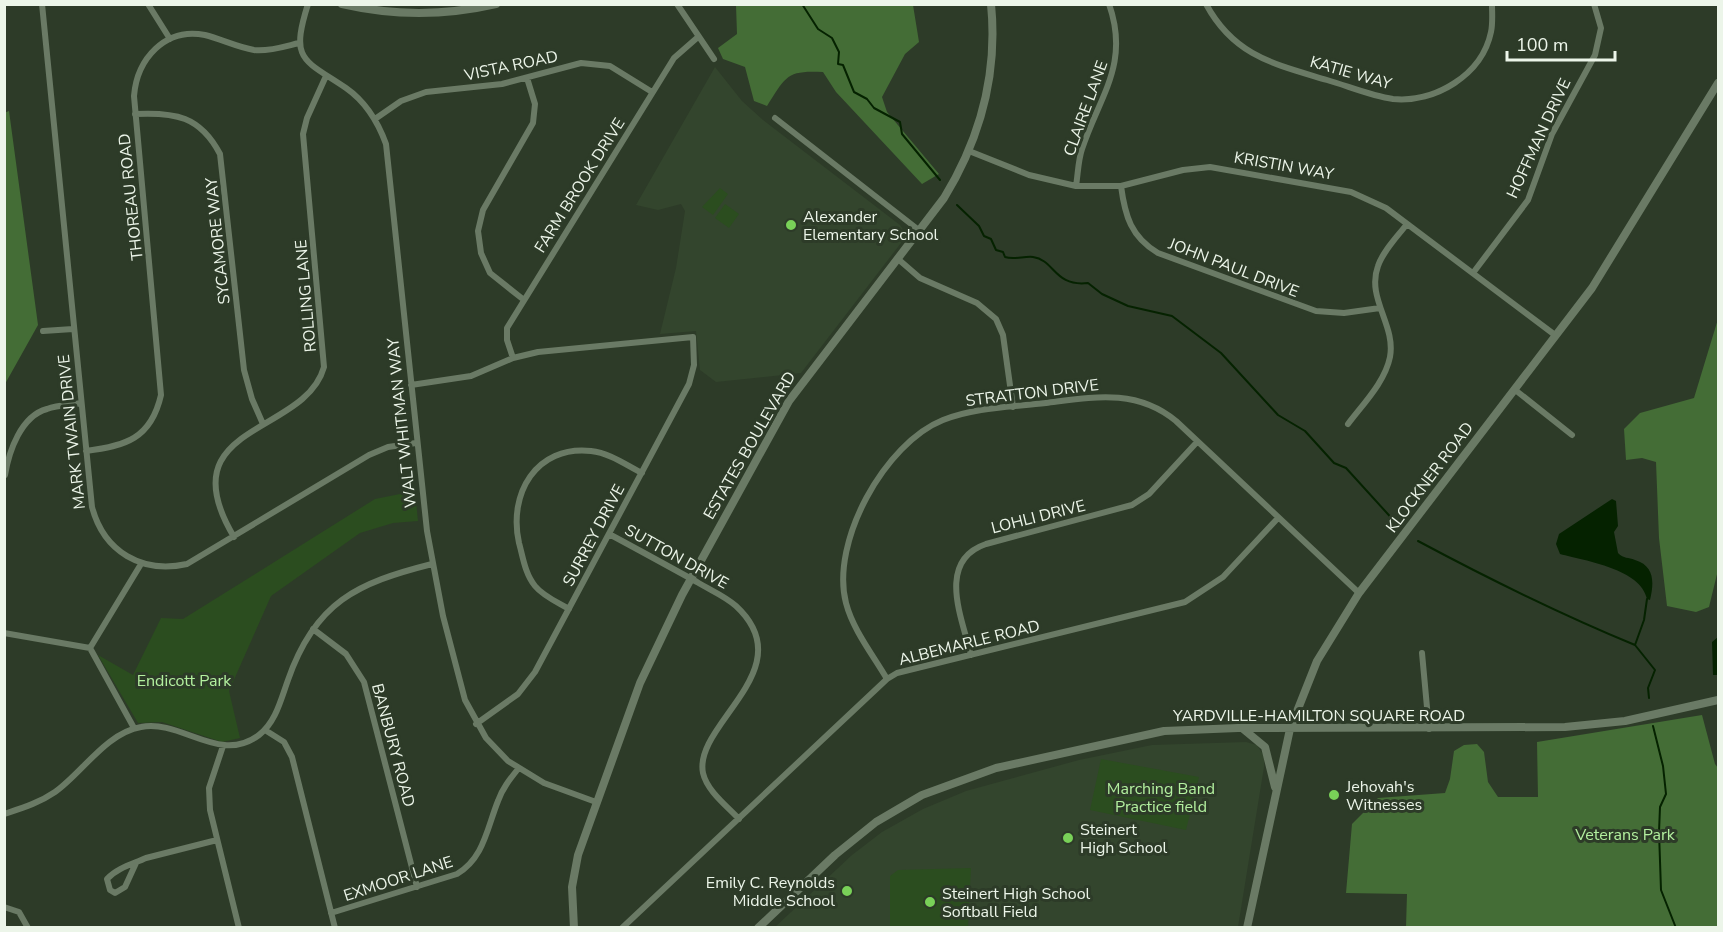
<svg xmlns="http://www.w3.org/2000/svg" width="1723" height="932" viewBox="0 0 1723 932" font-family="'Nunito Sans',sans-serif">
<rect width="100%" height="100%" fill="#2d3b28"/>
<path fill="#33452d" d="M715,67L742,101L763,120L900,225L904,231L901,243L801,373L716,382L700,370L696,331L660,334L676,268L685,211L681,204L658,210L636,205Z
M1246,742L1257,745L1264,756V767L1238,927L774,928L852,855L882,832L923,809L966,791L1079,760L1152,745Z"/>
<path fill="#2b4d1f" d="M720,188L728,194L713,215L702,207Z
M725,204L739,214L729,228L715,218Z
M415,491L418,521L393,523L360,533L271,596L229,691L240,738L222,742L162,722L138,723L98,655L133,675L161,618L183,619L375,499Z
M1101,759L1199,777L1186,830L1090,810Z
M971,868L968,927H890V876L898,870Z"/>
<path fill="#446d36" d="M736,5H913L919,42L905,54L882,97L887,112L939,174L922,184L836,92L823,72C787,70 786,76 767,106L754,101L745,67L723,59L718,48L737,34Z
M9,111L38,325L5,384L4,113Z
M1718,319V570L1709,607L1696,612L1667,606L1659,538L1656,462L1642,458L1626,460L1624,429L1640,413L1694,398Z
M1702,715L1715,764L1718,768V927H1406L1407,894L1346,893L1352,824L1378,798L1445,793L1450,779L1454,751L1464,745L1477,744L1484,752L1488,782L1498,797H1538L1537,742Z"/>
<path fill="#052200" d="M1612,499L1616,501L1618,526L1614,532L1618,553C1624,559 1628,557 1635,560C1655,566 1654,583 1650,600L1647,599C1641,569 1586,561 1560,554L1556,544L1559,534Z
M1718,637V675H1713L1712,642Z"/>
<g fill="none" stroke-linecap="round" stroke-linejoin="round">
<path stroke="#052200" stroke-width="2" d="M802,4L818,29L832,38L839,52L838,64L843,65L854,92L867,99L874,108L900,122L902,134L940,180
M957,205L979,226L984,236L991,239L996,250L1003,252L1005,257C1014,260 1024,256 1033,257C1055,260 1054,287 1088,283L1102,294L1128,306L1172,316L1221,353L1278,415L1305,431L1334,463L1346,468L1396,523
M1418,541C1489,579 1560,614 1635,645
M1647,599L1644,620L1635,645L1655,670L1648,688L1649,698
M1653,726L1663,766L1666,794L1660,807L1659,832L1661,890L1676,928"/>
<path stroke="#6a7a65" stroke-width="6" d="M42,4L92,507C104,552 142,574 187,564L369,455L388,447L416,443
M148,4L170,39
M308,4C290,61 303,59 346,88C366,102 378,122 386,144L427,531L443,616L465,700L486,738L508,761L544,783L596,802
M677,4L714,59
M1206,4C1234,56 1274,64 1327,80C1348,86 1371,96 1393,99C1435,103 1482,75 1491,32C1493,23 1492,13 1492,4
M135,114C175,112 200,116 220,154L244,370L252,399L263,424
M775,118L920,231
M375,119L401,101L426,92L502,84L581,63L610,66L652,92
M969,151L1029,175L1076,186H1121L1183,170L1210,167L1351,192L1386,208L1555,335
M1076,186C1078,174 1078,161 1082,149C1100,95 1130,64 1109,4
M1121,186C1125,216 1131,237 1158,253L1316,311L1344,313L1380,308
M898,259L920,278L977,303L996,319L1003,335L1013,407
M1473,273L1528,200L1552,134L1595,55L1601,28L1594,4
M524,300L490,273L481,253L478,231L483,210L533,123L535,104L527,78
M43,331L73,329
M513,358L507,340V328L674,58L698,37
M411,385L471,376L513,358L538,352L693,337L694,365L689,384L535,672L518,694L476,724
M1514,389L1572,435
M1348,424C1363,404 1385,382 1390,357C1396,325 1366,298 1378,266C1383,251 1397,237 1407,224
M86,451C125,446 151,439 161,395L134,96C137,59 165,27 205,35C221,39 237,47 254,50C268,52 286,46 299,43
M5,475C9,451 21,416 47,409C58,405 70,405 81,403
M609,534C639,550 668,566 697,582C710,590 725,596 736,606C804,669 693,724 703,773C707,791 727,806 739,819
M234,537C166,423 305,436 324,367L303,134L307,118L326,76
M569,609C557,602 543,596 535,586C525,574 523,557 519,543C508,494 536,445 591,451C610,453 626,465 642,473
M313,629L346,654L364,682L417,887
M4,633L90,648
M1422,653L1429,729
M971,655C962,618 936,561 986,544L1132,505L1149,494L1197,442
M887,679C873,655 853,630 846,603C830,542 885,443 943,420C975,407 1013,407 1046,403C1093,397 1136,388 1176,421L1359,593
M134,728L90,648L141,564
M265,730L284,742L292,757L335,928
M223,746L209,788L210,810L239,928
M4,814C22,808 39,803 55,792C82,773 106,733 141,727C182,719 219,765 259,735C276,722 281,699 288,680C315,602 357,583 432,564
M136,863L125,887L115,893L110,890L107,879C117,868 133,864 146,858L217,840
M4,907L19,912L28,928
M331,913L457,874C484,858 487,828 498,801C502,789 510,779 518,769
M622,928L887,679L897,673L1185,602L1223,577L1278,518"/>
<path stroke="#6a7a65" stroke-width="8" d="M342,4C394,16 444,16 496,4
M1242,728L1265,747L1275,787
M574,928L572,887L578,855L640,683L682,595L789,401L944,198C980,139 998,74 991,4
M758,928L835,855L876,822L922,795L996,768L1164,731L1238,728L1565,727L1625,721L1718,700
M1247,928L1290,729L1317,661L1359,593L1592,288L1718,83"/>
</g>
<g fill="#79d158" stroke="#2d3b28" stroke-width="2">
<circle cx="791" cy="225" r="6"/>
<circle cx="1334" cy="795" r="6"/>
<circle cx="1068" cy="838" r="6"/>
<circle cx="847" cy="891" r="6"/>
<circle cx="930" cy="902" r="6"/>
</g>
<g text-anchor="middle" stroke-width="6" stroke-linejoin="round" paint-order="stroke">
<g font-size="16" fill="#ecf5e9" stroke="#2d3b28">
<text transform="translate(511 65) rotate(-12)" y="6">VISTA ROAD</text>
<text transform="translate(1351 72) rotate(16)" y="6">KATIE WAY</text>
<text transform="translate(1085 108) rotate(-70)" y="6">CLAIRE LANE</text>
<text transform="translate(1538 138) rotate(-65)" y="6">HOFFMAN DRIVE</text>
<text transform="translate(1284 165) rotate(10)" y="6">KRISTIN WAY</text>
<text transform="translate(579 185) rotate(-58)" y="6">FARM BROOK DRIVE</text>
<text transform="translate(130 197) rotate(-96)" y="6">THOREAU ROAD</text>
<text transform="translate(217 241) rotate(-96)" y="6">SYCAMORE WAY</text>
<text transform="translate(1234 267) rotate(21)" y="6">JOHN PAUL DRIVE</text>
<text transform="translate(305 296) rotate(-95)" y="6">ROLLING LANE</text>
<text transform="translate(1032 392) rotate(-7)" y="6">STRATTON DRIVE</text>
<text transform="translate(401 423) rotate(-96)" y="6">WALT WHITMAN WAY</text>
<text transform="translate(71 432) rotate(-96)" y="6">MARK TWAIN DRIVE</text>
<text transform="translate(749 445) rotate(-60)" y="6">ESTATES BOULEVARD</text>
<text transform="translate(1429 477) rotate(-53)" y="6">KLOCKNER ROAD</text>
<text transform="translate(1038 516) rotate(-14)" y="6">LOHLI DRIVE</text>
<text transform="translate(593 535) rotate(-62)" y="6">SURREY DRIVE</text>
<text transform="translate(677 556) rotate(29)" y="6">SUTTON DRIVE</text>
<text transform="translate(969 642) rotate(-14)" y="6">ALBEMARLE ROAD</text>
<text x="1319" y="721">YARDVILLE-HAMILTON SQUARE ROAD</text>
<text transform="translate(394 745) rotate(75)" y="6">BANBURY ROAD</text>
<text transform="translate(398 878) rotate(-18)" y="6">EXMOOR LANE</text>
</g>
<g font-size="16" fill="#ecf5e9" stroke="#2d3b28" text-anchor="start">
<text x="803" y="222">Alexander<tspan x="803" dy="18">Elementary School</tspan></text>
<text x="1346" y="792">Jehovah's<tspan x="1346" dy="18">Witnesses</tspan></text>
<text x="1080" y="835">Steinert<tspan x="1080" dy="18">High School</tspan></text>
<text x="835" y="888" text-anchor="end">Emily C. Reynolds<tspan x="835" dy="18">Middle School</tspan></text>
<text x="942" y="899">Steinert High School<tspan x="942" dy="18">Softball Field</tspan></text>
</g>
<g font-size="16" fill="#b3f09f" stroke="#2d3b28">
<text x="184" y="686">Endicott Park</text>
<text x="1161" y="794">Marching Band<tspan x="1161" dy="18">Practice field</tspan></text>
<text x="1625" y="840">Veterans Park</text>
</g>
</g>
<rect width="1723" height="932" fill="none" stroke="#ecf5e9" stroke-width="12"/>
<path d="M1507 51v9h108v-9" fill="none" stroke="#ecf5e9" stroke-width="3"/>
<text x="1516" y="51" font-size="18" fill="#ecf5e9" stroke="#2d3b28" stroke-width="4.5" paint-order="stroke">100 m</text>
</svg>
